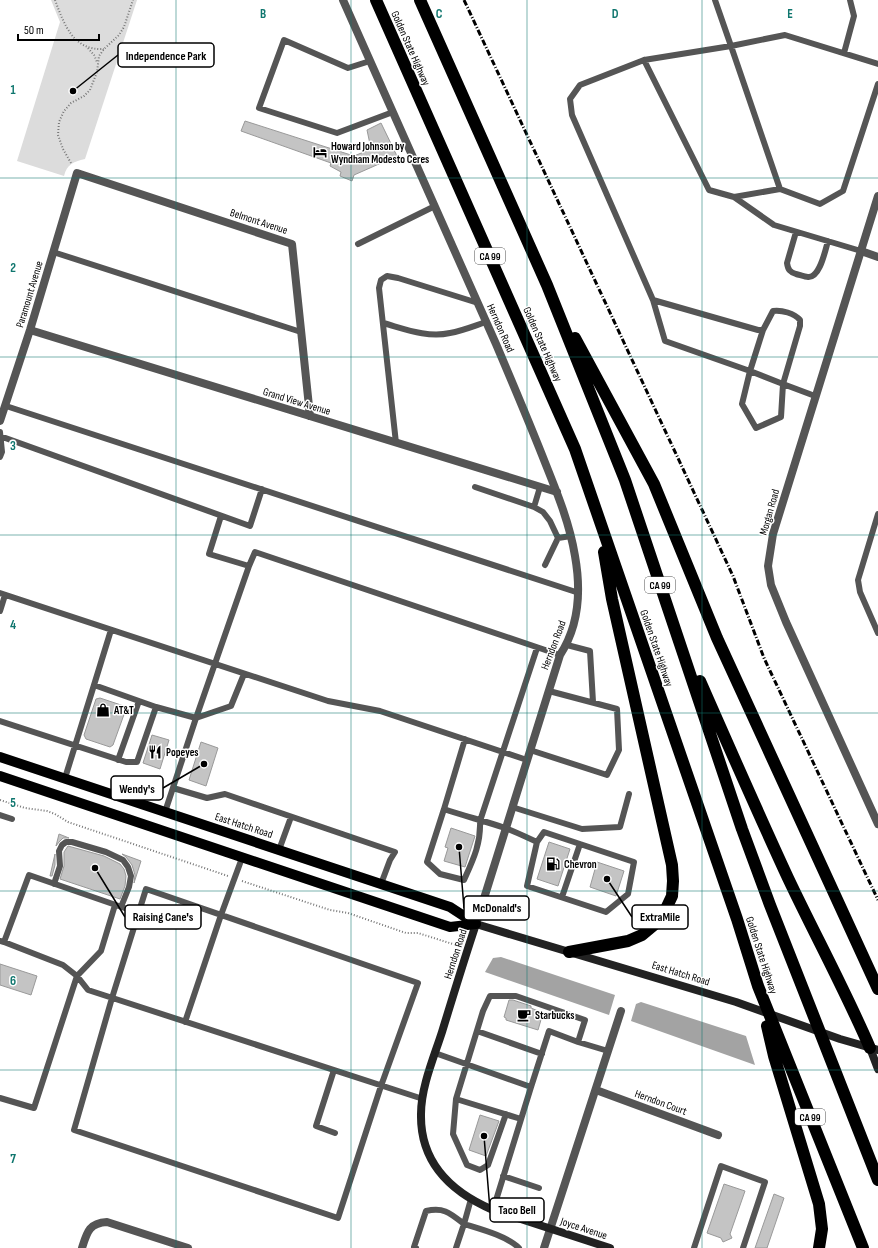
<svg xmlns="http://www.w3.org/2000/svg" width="878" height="1248" viewBox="0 0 878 1248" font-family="'Sofia Sans Condensed',sans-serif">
<rect width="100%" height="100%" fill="#fff"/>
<path fill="#dcdcdc" d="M51,0H137L85,159C73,162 67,164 64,176L17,161L60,22Z"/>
<path fill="#a3a3a3" d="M501,957L615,995L609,1015L485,972L493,958Z
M641,1002L746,1036L755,1065L631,1021L636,1004Z"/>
<path fill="#c4c4c4" stroke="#999" d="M245,121L354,156L371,149L367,130L381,123L397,156L354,175L352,181L340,176L341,172L330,166L331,163L241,131Z
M100,698L124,706L126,709L113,745L110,747L86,739L84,735L96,699Z
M152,735L169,740L160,769L143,763Z
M201,742L218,748L206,786L189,780Z
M451,828L475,836L465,867L444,861L448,848L445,847Z
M59,834L69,838H63L59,842L56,846Z
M549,842L570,849L558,886L537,879Z
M68,846L104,856L120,864L124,869L126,876L125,886L120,899L60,879L64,866V852Z
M55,854V865L52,876H50Z
M122,854L141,861L134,883L135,875L132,865L126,857Z
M597,862L624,871L616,896L590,887Z
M0,964L37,976L31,995L0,985Z
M509,1000H513L531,1006V1008L543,1013L538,1030L506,1020V1018L504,1017Z
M480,1115L499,1121L486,1156L469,1150Z
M724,1184L745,1191L730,1234L732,1238L723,1242L721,1238L707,1233Z
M774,1194L784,1198L767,1248H755Z"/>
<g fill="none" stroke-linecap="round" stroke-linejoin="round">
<path stroke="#777" stroke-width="2" stroke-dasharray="1 2" stroke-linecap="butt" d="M55,0C64,24 73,51 104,49
M88,48L94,55L97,62
M71,163L63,149L58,135L59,122L64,111L71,103L84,96L90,90L97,72L99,56L104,49L119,35L124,27L133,0
M0,800L25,808L47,811L55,814L68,822L228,876
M242,881L330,910L348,913L406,933H418L459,946"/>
<path stroke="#555" stroke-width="6" d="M715,0L731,46L644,60L580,85L570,99L572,115L653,300L758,330H763L773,311C782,310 794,313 800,320V326L783,384L815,396
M844,53L854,16L850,0
M644,60L709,190L734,197L780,189L731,46L785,35L878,64
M370,61L348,68L284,40L259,108L337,133L393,112
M780,189L820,204L843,191L878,84
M734,197L774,225L861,251
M796,232L787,263C788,270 790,272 796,274C800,275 805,277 808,277C820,278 825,251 828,241
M358,244L435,206
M53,252L301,332
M653,300L665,341L750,371L742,404L756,428L781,417L783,384L750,371L763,330
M383,323C405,329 427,338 450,333C462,331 474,326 486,322
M6,406L579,593
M0,432L2,452L0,457
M0,436L250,526L262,489
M396,443L379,288L381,280L387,276L398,278L478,303
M475,487L534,507L543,512L550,521L558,538
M534,507L540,487
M878,514L858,580L860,592L878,633
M221,516L209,554L249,566L196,718L231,706L244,674
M545,565L558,538L571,536
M249,566L255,552L560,655
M0,593L328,701L380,711L527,760
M0,611L5,595
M567,645L590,651L593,702
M94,685L111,630
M156,707L196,718L165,812
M0,721L126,762H137L156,707L139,701
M530,750L607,775L619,750L617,709L549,691
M65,778L94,685L139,701L118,760
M173,788L207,798L225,794L395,852L390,860L381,884
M512,807L582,829L620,827L629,794
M444,809L465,739
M0,815L12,819
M537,842L544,832L634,862L628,894L606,912L527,886L537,842C526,837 516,832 505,828C485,821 464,816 444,809L427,862L440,874L464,880C473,860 481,844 480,821L537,648
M279,850L291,817
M54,884L60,866L59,851L62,845L66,842H72L106,852L123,860L128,867L131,876L129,887L121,907
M146,889L418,983L381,1086L338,1218L74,1130L112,998Z
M562,897L580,844
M0,941L4,942L29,875L139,913
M4,942L63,965L77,976L88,990L423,1099
M185,1022L221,915L242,858
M477,1031L542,1054
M578,1042L608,1051
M435,1053L531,1087L493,1210
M334,1070L316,1126L335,1133
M0,1098L34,1108L77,976L101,951L115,905
M456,1099L521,1119
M506,1114L488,1165L480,1170L467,1165L453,1134L456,1099L483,1011L490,996H516L585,1020L578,1042L549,1031L531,1087
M503,1176L539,1188
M471,1199L464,1224C480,1229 507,1236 519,1248
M416,1248L414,1247L426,1211C444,1207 450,1213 464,1224L456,1248
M694,1248L721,1166L765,1182L743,1248"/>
<path stroke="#555" stroke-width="8" d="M861,251L878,257
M30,330L557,492
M0,421L30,330L77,173L292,244L310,416
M596,1090L718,1135
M82,1248C87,1232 89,1223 107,1222L188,1248
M544,1248L621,1011"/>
<path stroke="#555" stroke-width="8" d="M343,0C394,114 445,229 496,344C513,384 530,424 546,465C558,495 570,525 575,556C581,590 579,626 560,655L476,924
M878,196L773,534L768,566L771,585L786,622L878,824"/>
<path stroke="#222" stroke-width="8" d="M870,1048L878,1069
M610,1248L493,1210C451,1192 420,1163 421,1114C421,1087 434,1057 442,1032C453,996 464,960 476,924L736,1002L840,1039L878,1050"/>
<path stroke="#000" stroke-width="10" d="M0,757L450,907L476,924
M0,776L450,927L476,924"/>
<path stroke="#000" stroke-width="12" d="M376,0L575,449L737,919L758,986L863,1248
M420,0L547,285L625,480L742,829L770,905L878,1180
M575,338L654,484L717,638L878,989
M700,681C729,747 758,813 788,878C815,935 845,990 870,1048
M569,952L628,941L642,935L654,925L664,913L672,896L673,881L672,865L612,599L604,552
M767,1026L774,1056L819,1204L822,1229L819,1248"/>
<path stroke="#000" stroke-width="3" stroke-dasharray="6 2 1 2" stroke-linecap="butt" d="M464,0L733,576L764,658L878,900"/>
</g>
<path fill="none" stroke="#0f766e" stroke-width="1" stroke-opacity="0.55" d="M176,0V1248M351,0V1248M527,0V1248M702,0V1248M0,178H878M0,357H878M0,535H878M0,713H878M0,891H878M0,1070H878"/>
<defs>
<g id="hotel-bare" transform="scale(1.08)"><path d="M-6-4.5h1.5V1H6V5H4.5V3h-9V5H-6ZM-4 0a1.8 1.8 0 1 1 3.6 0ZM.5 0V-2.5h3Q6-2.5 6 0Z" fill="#000" stroke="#fff" stroke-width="2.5" paint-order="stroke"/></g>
<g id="shop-bare" transform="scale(1.08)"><path d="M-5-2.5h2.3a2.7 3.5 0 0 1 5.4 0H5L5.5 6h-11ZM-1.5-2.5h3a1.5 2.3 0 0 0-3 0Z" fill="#000" stroke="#fff" stroke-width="2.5" paint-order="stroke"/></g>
<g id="restaurant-bare" transform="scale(1.08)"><path d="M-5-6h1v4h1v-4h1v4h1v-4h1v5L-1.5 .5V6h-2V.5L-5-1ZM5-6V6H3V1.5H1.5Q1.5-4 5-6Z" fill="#000" stroke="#fff" stroke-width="2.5" paint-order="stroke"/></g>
<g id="fuel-bare" transform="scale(1.08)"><path d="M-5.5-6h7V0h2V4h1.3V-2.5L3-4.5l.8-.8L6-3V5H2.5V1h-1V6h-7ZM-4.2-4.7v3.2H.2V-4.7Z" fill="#000" stroke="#fff" stroke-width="2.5" paint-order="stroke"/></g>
<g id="cafe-bare" transform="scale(1.08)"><path d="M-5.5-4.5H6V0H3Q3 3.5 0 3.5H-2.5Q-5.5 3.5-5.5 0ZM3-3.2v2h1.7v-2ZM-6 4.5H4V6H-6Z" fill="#000" stroke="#fff" stroke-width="2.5" paint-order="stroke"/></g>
</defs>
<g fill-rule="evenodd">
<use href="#hotel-bare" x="320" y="152"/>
<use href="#shop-bare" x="103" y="710"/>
<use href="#restaurant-bare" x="155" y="752"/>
<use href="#fuel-bare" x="553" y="864"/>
<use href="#cafe-bare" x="524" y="1015"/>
</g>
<g text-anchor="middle" stroke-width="3" stroke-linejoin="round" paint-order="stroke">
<g fill="#fff" stroke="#4c4c4c" stroke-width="1">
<rect x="475" y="248" width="30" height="16" rx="3"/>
<rect x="645" y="577" width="30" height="16" rx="3"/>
<rect x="795" y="1109" width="30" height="16" rx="3"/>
</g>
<g font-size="10" font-weight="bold" fill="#000">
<text x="490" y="260">CA 99</text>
<text x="660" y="589">CA 99</text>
<text x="810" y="1121">CA 99</text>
</g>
<g font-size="11" fill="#000" stroke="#fff">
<text transform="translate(411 48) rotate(66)" y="4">Golden State Highway</text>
<text transform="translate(259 221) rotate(18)" y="4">Belmont Avenue</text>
<text transform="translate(29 294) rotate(-73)" y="4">Paramount Avenue</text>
<text transform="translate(501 328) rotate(66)" y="4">Herndon Road</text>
<text transform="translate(543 344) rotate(66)" y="4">Golden State Highway</text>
<text transform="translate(297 401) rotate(17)" y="4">Grand View Avenue</text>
<text transform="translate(769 512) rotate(-74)" y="4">Morgan Road</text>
<text transform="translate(553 645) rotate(-69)" y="4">Herndon Road</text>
<text transform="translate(657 648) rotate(71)" y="4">Golden State Highway</text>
<text transform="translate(244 825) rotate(18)" y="4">East Hatch Road</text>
<text transform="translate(455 954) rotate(-72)" y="4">Herndon Road</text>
<text transform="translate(762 955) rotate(72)" y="4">Golden State Highway</text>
<text transform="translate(681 973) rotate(17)" y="4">East Hatch Road</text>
<text transform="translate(661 1102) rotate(20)" y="4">Herndon Court</text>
<text transform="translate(584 1228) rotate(18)" y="4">Joyce Avenue</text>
</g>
<g font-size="11" font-weight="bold" fill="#000" stroke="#fff" text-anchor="start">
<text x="331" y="150">Howard Johnson by<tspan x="331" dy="13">Wyndham Modesto Ceres</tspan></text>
<text x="114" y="714">AT&amp;T</text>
<text x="166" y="756">Popeyes</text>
<text x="564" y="868">Chevron</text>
<text x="535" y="1019">Starbucks</text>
</g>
</g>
<g font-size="13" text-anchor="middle" font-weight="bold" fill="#0f766e" stroke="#fff" stroke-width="3" stroke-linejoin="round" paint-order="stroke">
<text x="263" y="18">B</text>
<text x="439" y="18">C</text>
<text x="615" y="18">D</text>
<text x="790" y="18">E</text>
<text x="13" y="94">1</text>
<text x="13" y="272">2</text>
<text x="13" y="450">3</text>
<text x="13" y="629">4</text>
<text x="13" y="807">5</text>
<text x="13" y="985">6</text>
<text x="13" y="1163">7</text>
</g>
<path fill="none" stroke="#000" stroke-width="1.5" d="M73 91L118 55M204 764L163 788M459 847L464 908M95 868L125 917M607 879L632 917M484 1136L490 1210"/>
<g fill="#000" stroke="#fff" stroke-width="1.5">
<circle cx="73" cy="91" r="4"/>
<circle cx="204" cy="764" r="4"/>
<circle cx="459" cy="847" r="4"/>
<circle cx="95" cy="868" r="4"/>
<circle cx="607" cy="879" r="4"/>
<circle cx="484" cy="1136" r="4"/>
</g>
<g fill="#fff" stroke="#000" stroke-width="1.5">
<rect x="118" y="43" width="96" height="24" rx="4"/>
<rect x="111" y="776" width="52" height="24" rx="4"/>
<rect x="464" y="896" width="65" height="24" rx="4"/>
<rect x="125" y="905" width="76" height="24" rx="4"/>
<rect x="632" y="905" width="56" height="24" rx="4"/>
<rect x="490" y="1198" width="54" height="24" rx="4"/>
</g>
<g font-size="12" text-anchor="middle" font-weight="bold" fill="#000">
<text x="166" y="60">Independence Park</text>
<text x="137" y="793">Wendy's</text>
<text x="497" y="912">McDonald's</text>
<text x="163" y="921">Raising Cane's</text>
<text x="660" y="921">ExtraMile</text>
<text x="517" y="1214">Taco Bell</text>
</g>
<path d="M18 34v6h81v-6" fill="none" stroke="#000000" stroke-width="2"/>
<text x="24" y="34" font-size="12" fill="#000000" stroke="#ffffff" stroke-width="3" paint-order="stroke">50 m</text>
</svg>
